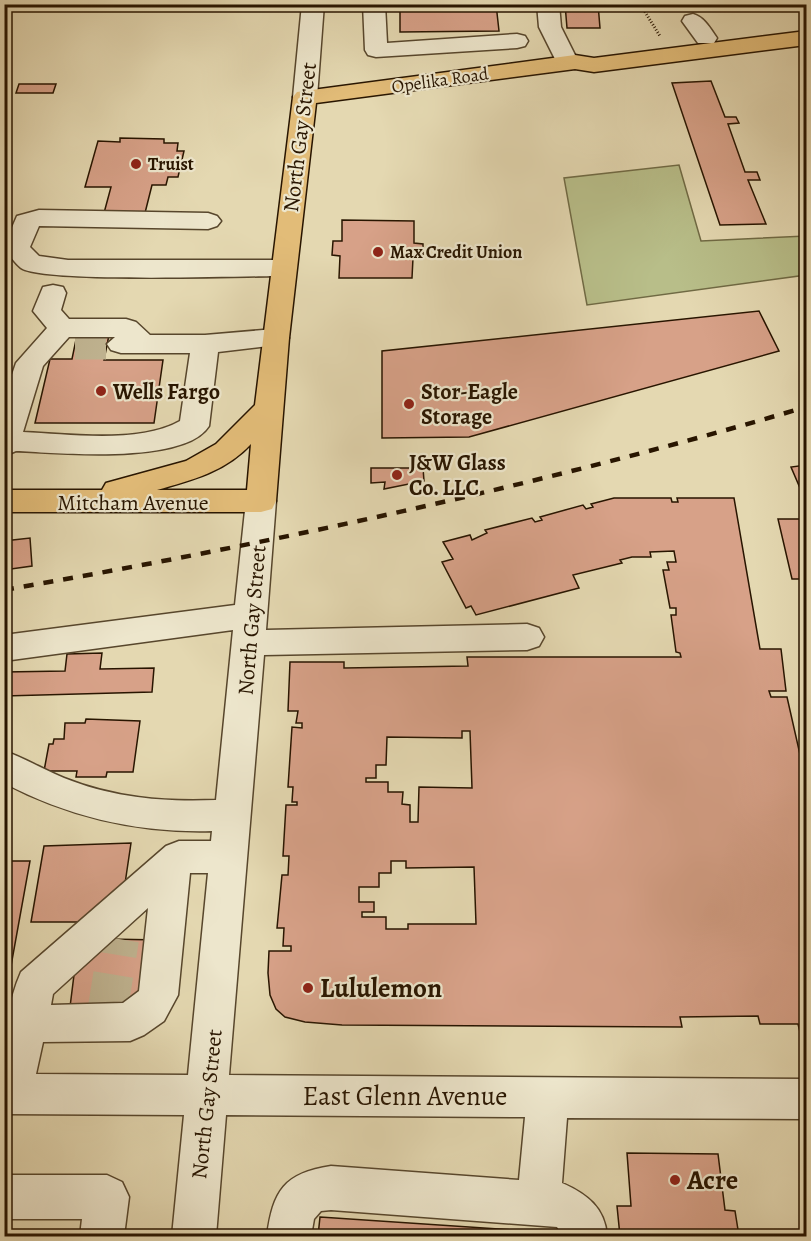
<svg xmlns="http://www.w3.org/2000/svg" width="811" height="1241" viewBox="0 0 811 1241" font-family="Alegreya,serif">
<rect width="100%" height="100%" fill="#e4d8b1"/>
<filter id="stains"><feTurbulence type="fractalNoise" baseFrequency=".00333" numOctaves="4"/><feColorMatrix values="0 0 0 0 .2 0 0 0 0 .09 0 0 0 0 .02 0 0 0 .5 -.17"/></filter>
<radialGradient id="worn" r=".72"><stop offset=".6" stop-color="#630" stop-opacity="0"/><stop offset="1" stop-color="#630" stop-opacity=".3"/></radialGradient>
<path fill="#b8be89" stroke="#706a44" stroke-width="1.5" d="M679,165L701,241L806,236V275L587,305L564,178Z"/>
<path fill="#d7a188" stroke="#281500" stroke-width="1.5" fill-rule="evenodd" d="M178,4H210L209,8H178Z
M400,4H496L499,31L400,32Z
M565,4H598L600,28H567Z
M717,4H780L723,11Z
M711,81L725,117H736L739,123L728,124L745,172H757L760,180H748L766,224L720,225L672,83Z
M19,84H56L53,93H16Z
M120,138L164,139V143H178L177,151H184L178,177H168L166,185H152L145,213H104L111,187H85L98,141L120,142Z
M342,220L414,221V243L423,244V259L413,258L412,278H339L340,256L332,255L333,241H342Z
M759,311L779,351L469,437L382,438V351Z
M78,330H110L104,360H163L154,423H35L50,359H72Z
M806,465V488H800L791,467Z
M371,468H423L424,481L384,489L385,482L371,483Z
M614,498H671L672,502H678L677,498H734L760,649H781L786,691H769L771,697H787L806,781V1032H800L798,1024H760L758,1016L680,1017L682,1027L342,1025L305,1022L285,1017L276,1009L270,995L268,973L269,951H291V946H283L284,928H277L282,875H288L289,856H283L286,805H297V802H292L293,787H288L292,727L302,728V723H296L298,711H288L290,662H344V668L468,666L467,657H681L680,653L676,652L671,615H676V608H670L663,570H669L667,562H676L674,551L650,552L651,557H632L620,560L622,563L573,575L579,588L476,615L471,606L466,608L442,562L453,559L443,542L470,535L472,540L487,533L485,530L532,518L535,522L542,520L540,517L583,505L586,509L593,507L591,504ZM462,731H470L472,788L419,787L418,822H410V805L402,804L403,792H388V782H366V778H376V765H386L387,737L462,738ZM391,861H406V868L474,867L476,924H408V929H386V917H362V912H374V902H359V887H379V873H391Z
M778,519H806V579H792Z
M30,538L32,566L4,570V541Z
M102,653L100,669L154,668L152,692L4,696V672L65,671L67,654Z
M86,719L140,721L133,772H107L106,777H76L77,771H44L49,744H53L54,739H64L65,723H85Z
M131,843L123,897L92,922H31L44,846Z
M4,861H30L11,966H4Z
M107,939L159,940L156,983L125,1014L69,1015L75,967Z
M627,1153L718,1154L725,1210L735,1211L739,1236H620L617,1206H631Z
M320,1217L558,1233V1236H318Z"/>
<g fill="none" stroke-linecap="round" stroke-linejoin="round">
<path stroke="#beb18e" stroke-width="31" stroke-dasharray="31 16" stroke-linecap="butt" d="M75,344H108"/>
<path stroke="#beb18e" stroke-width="40" stroke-dasharray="40 20" stroke-linecap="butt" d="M107,1014L119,939"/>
<g stroke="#57462c" stroke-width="3">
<path id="minor" d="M302,4H324L317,97L313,102H297L293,97Z
M363,4H385L387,43L517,34L525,36L528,41L525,46L517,48L376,57L368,55L365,50Z
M537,4H559L561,27L579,63L576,68H560L557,63L539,27Z
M693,14C704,17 710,28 717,38L714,43H698L682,21L685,16Z
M39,210L208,213L217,216L221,221L217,226L208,229L39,226L30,247L39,256L68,260H282L291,262L295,268L291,274L282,276C243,276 43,283 21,268C15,263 7,253 4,246L17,216Z
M53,285L63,287L66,293L61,310L69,319H126L136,322L150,335H205L275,329L285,332L289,338L285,344L218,352L209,426C185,465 58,453 16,451L4,456V398L16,363L47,328L33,311L43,287ZM69,337H115L107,344L111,350L121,353H190L180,421C140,444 69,434 23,432L43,366Z
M261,490L272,493L276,501L266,630L527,624L539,628L544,637L539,646L527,650L264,655L229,1075L806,1079V1119L567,1118L562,1183C587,1194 605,1208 607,1236H563L557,1227L331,1210L321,1211L314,1219L311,1236H267C273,1191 284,1173 331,1166L519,1180L525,1117L226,1115L216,1236H172L184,1115L4,1114C4,1066 1,1017 21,972L166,846L179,841H211L212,831C138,833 71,818 4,783V751C25,758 44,770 64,778C114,798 163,802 216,800L233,630L4,661V635L235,605L246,501L250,493ZM190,873H208L188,1075L36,1074L43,1042L130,1041L144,1035L164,1021L178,995ZM148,908L139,991L123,1003L51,1005L53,994Z
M4,1175H107L122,1182L129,1197L124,1236H80L82,1219H4Z"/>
</g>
<g stroke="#281500" stroke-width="3">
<path id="major" d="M806,31V45L594,72L575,69L316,103L289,338L276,501L272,509L261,512H4V490H102L106,483L186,461L216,444L255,405L293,97L297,92L575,55L594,58ZM251,444L247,490H157C192,480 225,472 251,444Z"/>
</g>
<path stroke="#281500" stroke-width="3" stroke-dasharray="1 2" stroke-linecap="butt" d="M640,4L660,36"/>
<use href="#minor" fill="#ede6cc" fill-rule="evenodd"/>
<use href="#major" fill="#e2bc78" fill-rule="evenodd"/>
<path stroke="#281500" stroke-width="4.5" stroke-dasharray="10 10" stroke-linecap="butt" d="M4,590C275,543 542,485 806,407"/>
</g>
<g fill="#8f2418" stroke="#ede6cc" stroke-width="2">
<circle cx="136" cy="164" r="6"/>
<circle cx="378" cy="252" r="6"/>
<circle cx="101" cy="391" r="6"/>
<circle cx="409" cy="404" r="6"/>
<circle cx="397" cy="475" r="6"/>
<circle cx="308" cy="988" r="6"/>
<circle cx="675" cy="1180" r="6"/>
</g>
<g text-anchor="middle" stroke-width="4.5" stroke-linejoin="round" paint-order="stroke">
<g font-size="18" fill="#281500" stroke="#ede6cc">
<text transform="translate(440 80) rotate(-8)" y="6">Opelika Road</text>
</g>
<g font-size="18" font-weight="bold" fill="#281500" stroke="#ede6cc" text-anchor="start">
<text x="148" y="170">Truist</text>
<text x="390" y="258">Max Credit Union</text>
</g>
<g font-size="22" fill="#281500" stroke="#ede6cc">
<text transform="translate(299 137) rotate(-83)" y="8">North Gay Street</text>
<text x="133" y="510">Mitcham Avenue</text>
<text transform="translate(251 620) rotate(-85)" y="8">North Gay Street</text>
<text transform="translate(206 1104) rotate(-84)" y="8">North Gay Street</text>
</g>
<g font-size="22" font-weight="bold" fill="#281500" stroke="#ede6cc" text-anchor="start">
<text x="113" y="399">Wells Fargo</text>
<text x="421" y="399">Stor-Eagle<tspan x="421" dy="25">Storage</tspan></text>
<text x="409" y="470">J&amp;W Glass<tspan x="409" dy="25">Co. LLC</tspan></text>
</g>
<g font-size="27" font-weight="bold" fill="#281500" stroke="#ede6cc" text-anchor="start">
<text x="320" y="997">Lululemon</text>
<text x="687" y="1189">Acre</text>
</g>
<g font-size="27" fill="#281500" stroke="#ede6cc">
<text x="405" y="1105">East Glenn Avenue</text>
</g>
</g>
<rect width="811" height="1241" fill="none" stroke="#e4d8b1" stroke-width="24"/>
<rect x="6" y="6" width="799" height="1229" fill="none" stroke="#281500" stroke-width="3"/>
<rect x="12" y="12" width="787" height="1217" fill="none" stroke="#281500" stroke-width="1.5"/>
<rect width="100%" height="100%" filter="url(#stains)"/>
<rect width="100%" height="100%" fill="url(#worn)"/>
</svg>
